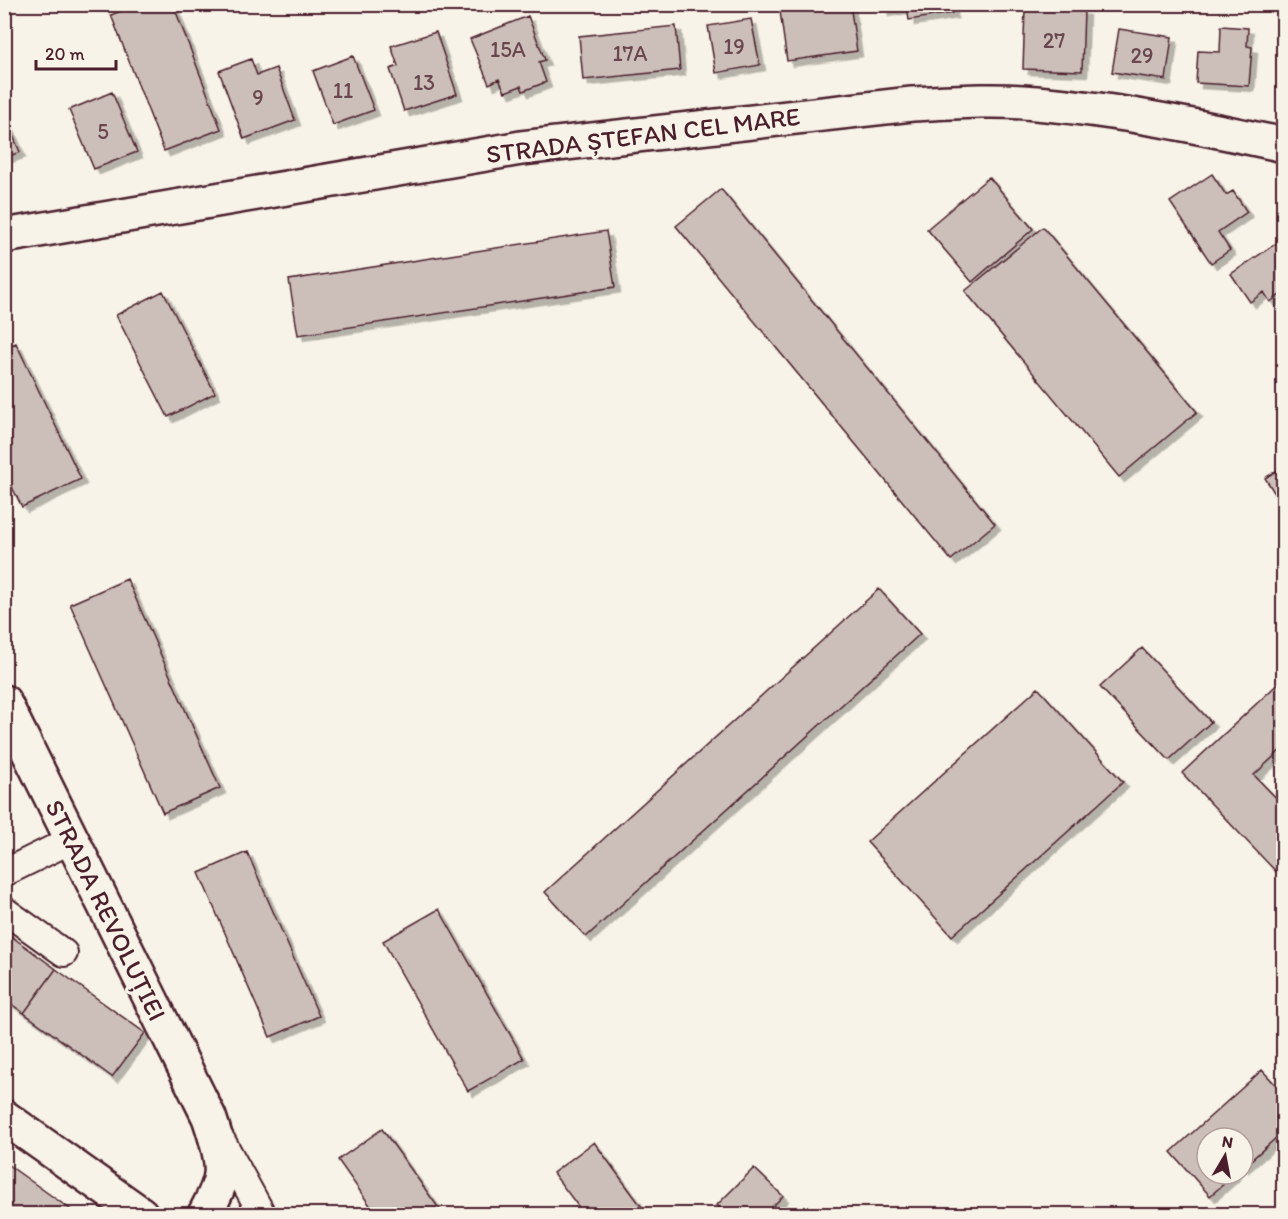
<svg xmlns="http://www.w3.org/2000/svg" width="1288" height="1219" viewBox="0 0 1288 1219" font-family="Itim,sans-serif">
<defs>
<filter id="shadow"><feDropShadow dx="5.5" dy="5.5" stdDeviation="0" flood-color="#0004"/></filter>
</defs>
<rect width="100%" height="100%" fill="#f7f3e8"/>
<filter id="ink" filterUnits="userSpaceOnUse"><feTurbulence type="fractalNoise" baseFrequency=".0167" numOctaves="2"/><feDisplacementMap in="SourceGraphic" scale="12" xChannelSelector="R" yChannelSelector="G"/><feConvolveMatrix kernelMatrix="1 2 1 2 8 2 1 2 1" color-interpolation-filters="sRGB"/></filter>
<g filter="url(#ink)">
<path fill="#ccbfb9" stroke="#4a1f2b" stroke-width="1.5" filter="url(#shadow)" d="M138,4H173L221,129L164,151L111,15Z
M779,4H850L857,51L787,61Z
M882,4H952V13L909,20L907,7L883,11Z
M1025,8L1084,10L1082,71L1023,69Z
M528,16L545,60L539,62L546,82L523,91L521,86L505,92L499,79L489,84L470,39Z
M751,19L760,65L716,73L708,26Z
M676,26L680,70L583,80L579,36Z
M1221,26L1248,28L1247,46L1252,47L1249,86L1196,83L1198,51L1220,52Z
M1119,29L1172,37L1166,80L1112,72Z
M436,32L457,94L404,111L390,69L398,66L391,46Z
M353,56L374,110L333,125L313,71Z
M251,59L257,75L276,68L295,120L244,139L219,71Z
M112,92L137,152L94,169L69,110Z
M4,114L20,152L4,158Z
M1212,174L1226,195L1233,191L1247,212L1218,232L1230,250L1211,263L1170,202Z
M989,177L1033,229L972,282L927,229Z
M721,189L995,524L951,560L676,226Z
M1043,227L1197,412L1119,477L965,291Z
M606,231L615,287L298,335L289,280Z
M1284,238V292L1270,302L1264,292L1250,302L1231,274Z
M163,291L215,393L168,417L116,315Z
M16,343L81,479L22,507L4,471V348Z
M1284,466V508L1265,478Z
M127,579L220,788L163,813L70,604Z
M879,589L920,634L586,937L545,892Z
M1142,648L1211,722L1169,760L1100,687Z
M1284,678V747L1254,775L1284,806V880L1182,773Z
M1038,688L1123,782L952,936L867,842Z
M247,852L319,1016L270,1037L199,873Z
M439,909L524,1059L468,1091L383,941Z
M4,931L56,969L24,1013L4,999Z
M56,969L145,1033L112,1077L24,1013Z
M1262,1070L1284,1094V1131L1243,1167V1138H1207V1174H1235L1210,1196L1171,1152Z
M382,1129L443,1214H376L338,1160Z
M594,1142L647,1214H584L553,1173Z
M4,1162L77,1214H4Z
M754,1168L783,1196L765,1214H726L717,1205Z"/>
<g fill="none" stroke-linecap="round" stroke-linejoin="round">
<g stroke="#4a1f2b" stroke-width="30">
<path id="minor" d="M4,873L71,840
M4,910L64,953
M222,1141L262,1214"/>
</g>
<g stroke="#4a1f2b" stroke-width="38">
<path id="major" d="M4,236L521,148L912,104C953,102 995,99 1036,103C1120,110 1201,127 1284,145
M4,702L209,1117C214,1132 223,1158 221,1174C220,1188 211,1202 205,1214
M4,1117L141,1214"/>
</g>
<use href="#minor" stroke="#f7f3e8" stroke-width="26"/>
<use href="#major" stroke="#f7f3e8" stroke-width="33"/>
</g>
</g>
<g text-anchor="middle" stroke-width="6" stroke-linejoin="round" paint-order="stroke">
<g font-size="22" fill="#6a474e">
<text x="1054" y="48">27</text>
<text x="734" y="54">19</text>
<text x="508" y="57">15A</text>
<text x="630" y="61">17A</text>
<text x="1142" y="63">29</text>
<text x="424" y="90">13</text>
<text x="343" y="98">11</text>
<text x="258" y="105">9</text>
<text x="103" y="139">5</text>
</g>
<g font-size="26" fill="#4a1f2b" stroke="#f7f3e8">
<text transform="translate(643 135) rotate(-7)" y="9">STRADA ȘTEFAN CEL MARE</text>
<text transform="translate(106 910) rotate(64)" y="9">STRADA REVOLUȚIEI</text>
</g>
</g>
<rect width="1288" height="1219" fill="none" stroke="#f7f3e8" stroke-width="24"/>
<rect x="12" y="12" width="1264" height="1195" fill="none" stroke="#4a1f2b" stroke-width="2" filter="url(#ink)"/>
<g transform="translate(1225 1156) rotate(10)"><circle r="28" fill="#f7f3e8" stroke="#b29e9c" stroke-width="1.5"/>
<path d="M0-4.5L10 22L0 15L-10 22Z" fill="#4a1f2b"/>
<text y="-9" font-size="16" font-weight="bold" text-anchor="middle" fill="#4a1f2b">N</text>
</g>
<path d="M36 60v9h80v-9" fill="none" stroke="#4a1f2b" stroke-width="3"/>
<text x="45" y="60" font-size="18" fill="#4a1f2b" stroke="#f7f3e8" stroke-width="4.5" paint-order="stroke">20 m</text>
</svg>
